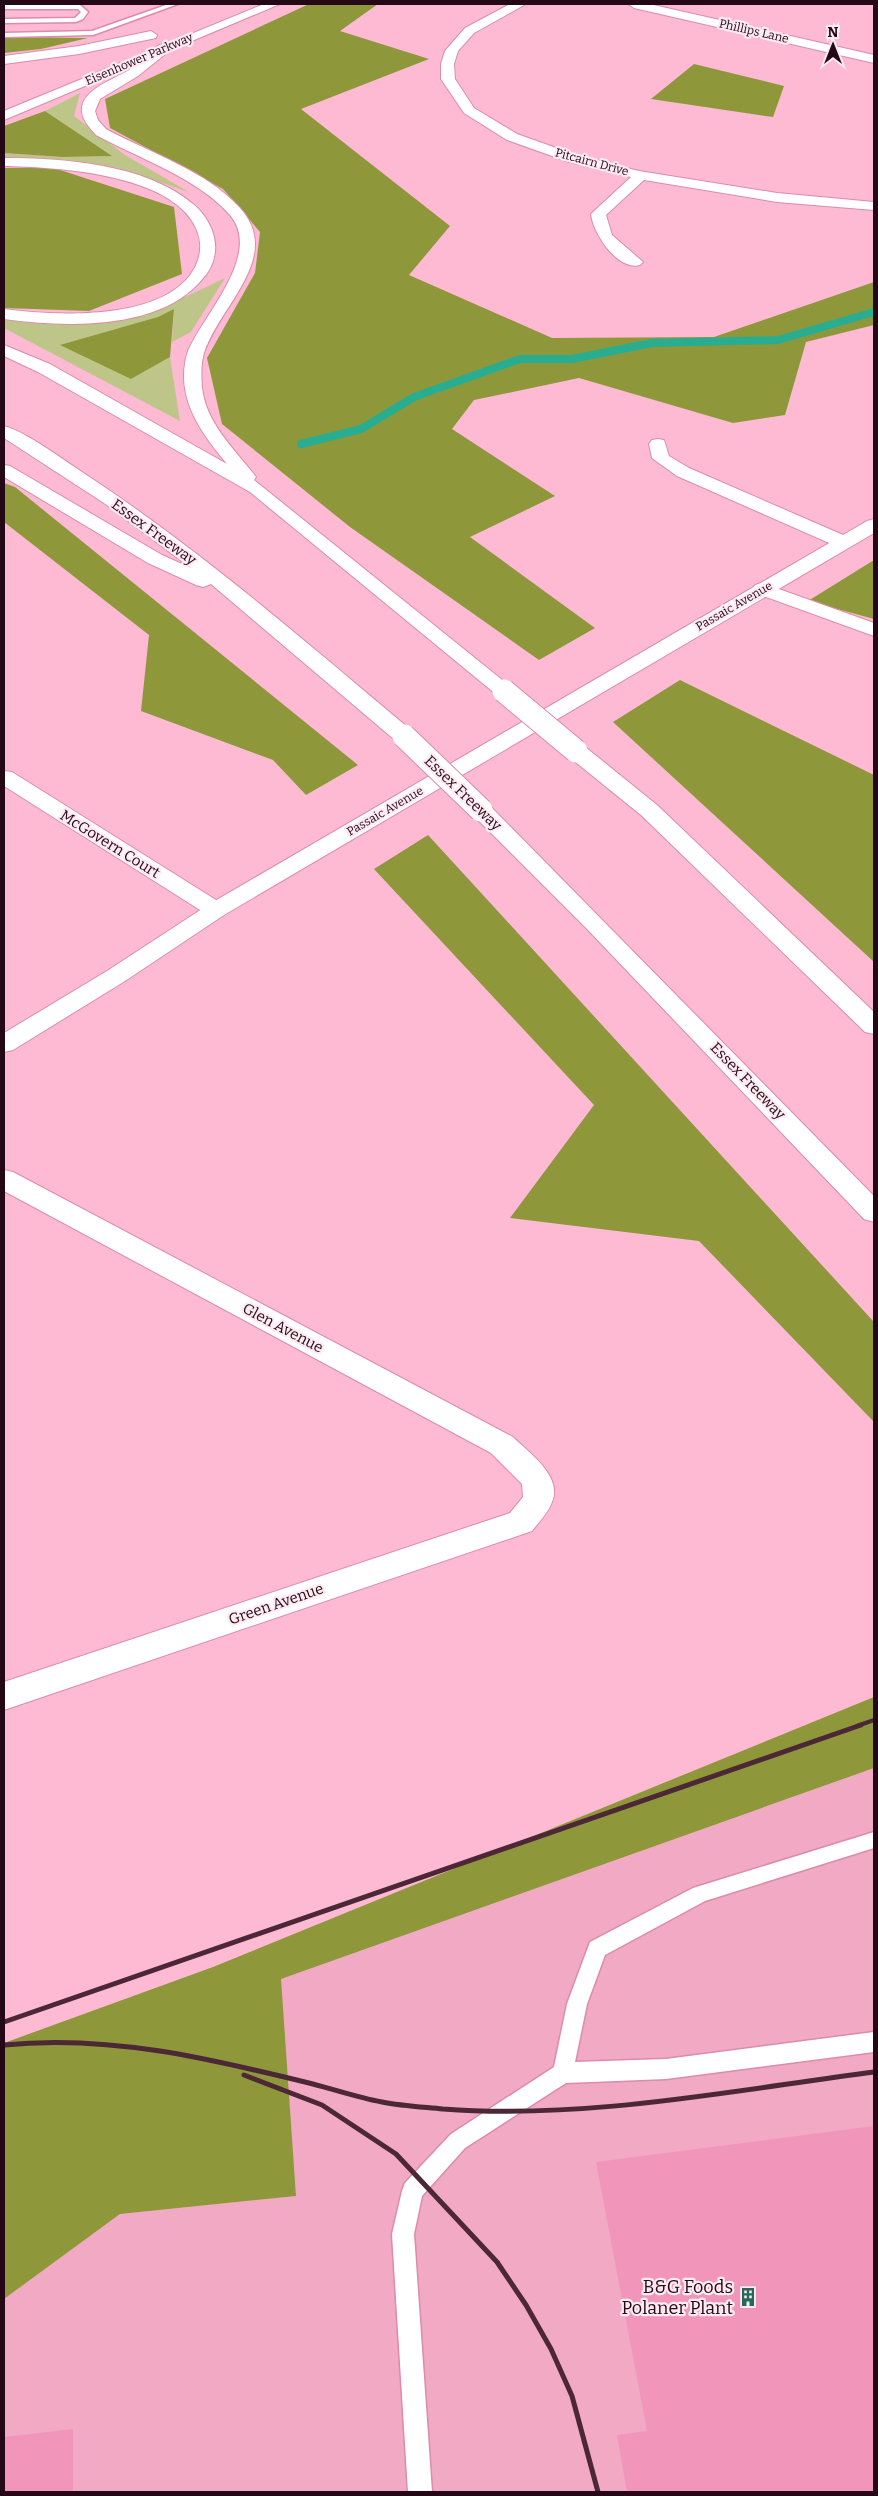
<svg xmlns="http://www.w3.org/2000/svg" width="878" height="2496" viewBox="0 0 878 2496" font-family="Bitter,serif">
<rect width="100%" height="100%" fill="#feb9d3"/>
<path fill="#f2a9c4" d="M874,1768V2492H4V2299L120,2214L296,2196L280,1979Z"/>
<path fill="#bdc688" d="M80,93L74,116L125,155L189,192L118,168L67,160L4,157V153L63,157L111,156L45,111Z
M225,278L191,332L172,342L174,310L158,317L131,379L170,357L180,421L4,328V320C94,332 145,318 225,278Z"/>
<path fill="#8e983b" d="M309,4H378L340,31L429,59L301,109L450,226L409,275L552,338L714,337L874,282V325L806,342L785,415L733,423L579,378L474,400L452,429L555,496L470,537L595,628L539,660L350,527L222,424L207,358L255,273L260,232L223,189L110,128L105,99Z
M4,37L88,38L41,49L4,53Z
M694,64L784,86L773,117L651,99Z
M45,111L112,156L63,157L4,153V126Z
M4,168H54L174,207L182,274L89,311L4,308Z
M174,309L170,357L131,379L60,345L158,317Z
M4,483L15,487L358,765L306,795L273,760L141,711L149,635L4,522Z
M874,560V619L808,601Z
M680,680L874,775V962L613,722Z
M428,835L874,1322V1422L699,1241L510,1218L594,1105L374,869Z
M874,1697V1768L281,1979L296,2196L120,2214L4,2299V2043L213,1967Z"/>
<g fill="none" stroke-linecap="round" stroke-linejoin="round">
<path stroke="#28ad91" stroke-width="8" d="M301,444L361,429L414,397L520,359H572L652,343L778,340L874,312"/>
</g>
<path fill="#f196ba" d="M874,2126V2492H627L617,2435L647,2431L596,2162Z
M73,2429V2492H4V2437Z"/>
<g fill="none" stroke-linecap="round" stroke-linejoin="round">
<g stroke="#dc8bab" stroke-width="3">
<path id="lane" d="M169,4H178L93,35L4,37V33L92,31Z
M4,5H80L88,12L83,19L76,22L4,23V19L75,18L81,12L78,9H4Z
M874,1832V1848L705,1901L605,1955L587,2004L575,2062L666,2059L874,2032V2052L666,2079L566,2083L465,2148L422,2196L414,2234L432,2492H408L392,2234L402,2191L405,2183L451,2134L554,2067L567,2004L590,1942L693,1888Z"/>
</g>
<g stroke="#dc8bab" stroke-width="2">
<path id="street" d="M510,4H526L474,33L458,51L454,64L455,79L474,108L517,134L576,155L639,171L777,193L874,202V210L777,202L644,180L606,215L612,235L643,262L640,265C618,271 593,234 591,214L631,177L566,161L507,140L464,113L441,79V64L445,51L465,28Z
M628,4H649L874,55V63L634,8Z
M658,439L664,440L669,456L689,468L850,538L852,542L850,546H836L677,476L652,458L649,444L652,440Z
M762,583L874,623V636L755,593L752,589L755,585Z
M4,771L12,772L224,905L228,910L224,915L216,917L208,915L4,786Z
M4,1170L13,1172L513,1437C529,1453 563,1476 552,1502C548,1513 539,1522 532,1531L4,1710V1682L510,1513L523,1497L522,1484L491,1453L4,1191Z"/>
</g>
<g stroke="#dc8bab" stroke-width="2">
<path id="secondary" d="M264,4H280L4,120V111Z"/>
</g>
<g stroke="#dc8bab" stroke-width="2">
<path id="primary" d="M874,519V533L224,915L125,981L13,1050L4,1052V1033L107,971L208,905L867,521Z"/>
</g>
<g stroke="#dc8bab" stroke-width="2">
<path id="highway" d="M151,31L157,35L156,38L79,54L4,64V56L79,46Z
M164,44L170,48L169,51L138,76L100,99L95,111L98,120L106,129C150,153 205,170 239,207C285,256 219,306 204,353C201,363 201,376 202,387C205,421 233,448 253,473L256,477L254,480L511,687L514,691L511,695L504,697L497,695L250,492L38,372L4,356V345L50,364L227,464C209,442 189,417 185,388C183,377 184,362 188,351C204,314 263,254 230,215C198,178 138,158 96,135C90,128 83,121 82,112C79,90 115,79 129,70C140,62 149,53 159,45Z
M4,158C63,158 146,164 193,204C208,216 219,238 214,257C212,268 206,275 199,283C154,331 63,327 4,319V309C55,316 176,323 198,260C204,242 197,225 185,212C148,173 54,167 4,166Z
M4,426C25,431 68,463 88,476C203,552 307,643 412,731L415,736L412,741L404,742L396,741L211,584L203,587L196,585L148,563L4,477V465L10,466L162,555L191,568L104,503L4,438Z
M576,745L584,746L657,805L874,1012V1034L865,1032L641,815L568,756L565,751L568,746Z
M481,803L489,805L874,1196V1222L864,1219L587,929L473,815L470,810L473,805Z"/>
</g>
<use href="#lane" fill="#fff" fill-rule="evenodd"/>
<use href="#street" fill="#fff" fill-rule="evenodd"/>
<use href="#secondary" fill="#fff" fill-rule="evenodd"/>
<use href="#primary" fill="#fff" fill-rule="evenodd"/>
<use href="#highway" fill="#fff" fill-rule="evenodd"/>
<path stroke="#4c2837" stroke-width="4" d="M857,1726L874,1720"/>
<path stroke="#4c2837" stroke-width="5" d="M4,2022L861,1725
M4,2045C109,2034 212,2059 313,2084C336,2090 359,2098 382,2102C402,2106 423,2107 443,2109C585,2120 734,2090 874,2072
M244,2075L322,2105L396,2154L497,2262L526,2305L551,2349L572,2396L598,2492"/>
<g stroke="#dc8bab" stroke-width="25" stroke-linecap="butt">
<path id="highway-bridge" d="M504,691L576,751
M404,736L481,810"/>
</g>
<use href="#highway-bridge" stroke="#fff" stroke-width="23"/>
</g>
<defs>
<g id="building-bare" transform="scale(1.5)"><path d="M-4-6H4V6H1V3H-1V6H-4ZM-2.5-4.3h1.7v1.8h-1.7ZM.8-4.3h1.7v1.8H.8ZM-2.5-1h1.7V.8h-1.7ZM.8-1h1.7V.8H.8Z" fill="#266959" stroke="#fdebf1" stroke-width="2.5" paint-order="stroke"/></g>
</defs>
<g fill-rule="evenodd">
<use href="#building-bare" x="748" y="2297"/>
</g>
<g text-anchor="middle" stroke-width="4.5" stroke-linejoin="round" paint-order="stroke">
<g font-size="12" fill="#250815" stroke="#fdebf1">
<text transform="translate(754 31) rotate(13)" y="4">Phillips Lane</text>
<text transform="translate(139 59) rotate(-23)" y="4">Eisenhower Parkway</text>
<text transform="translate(592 162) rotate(15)" y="4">Pitcairn Drive</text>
<text transform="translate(734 606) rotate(-30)" y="4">Passaic Avenue</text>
<text transform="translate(385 811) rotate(-30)" y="4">Passaic Avenue</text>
</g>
<g font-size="15" fill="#250815" stroke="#fdebf1">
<text transform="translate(154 532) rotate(36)" y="5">Essex Freeway</text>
<text transform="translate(463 793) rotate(44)" y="5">Essex Freeway</text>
<text transform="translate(110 844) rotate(32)" y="5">McGovern Court</text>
<text transform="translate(748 1081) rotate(46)" y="5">Essex Freeway</text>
<text transform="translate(283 1328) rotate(28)" y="5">Glen Avenue</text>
<text transform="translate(276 1604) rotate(-19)" y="5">Green Avenue</text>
</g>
<g font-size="18" fill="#250815" stroke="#fdebf1" text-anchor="end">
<text x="733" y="2293">B&amp;G Foods<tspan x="733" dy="21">Polaner Plant</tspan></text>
</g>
</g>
<rect width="878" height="2496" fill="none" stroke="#250815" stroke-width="10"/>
<g transform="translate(833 45)" stroke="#fdebf1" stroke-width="4" paint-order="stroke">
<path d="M0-4L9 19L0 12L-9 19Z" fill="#250815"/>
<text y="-8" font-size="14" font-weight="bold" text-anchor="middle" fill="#250815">N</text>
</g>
</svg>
